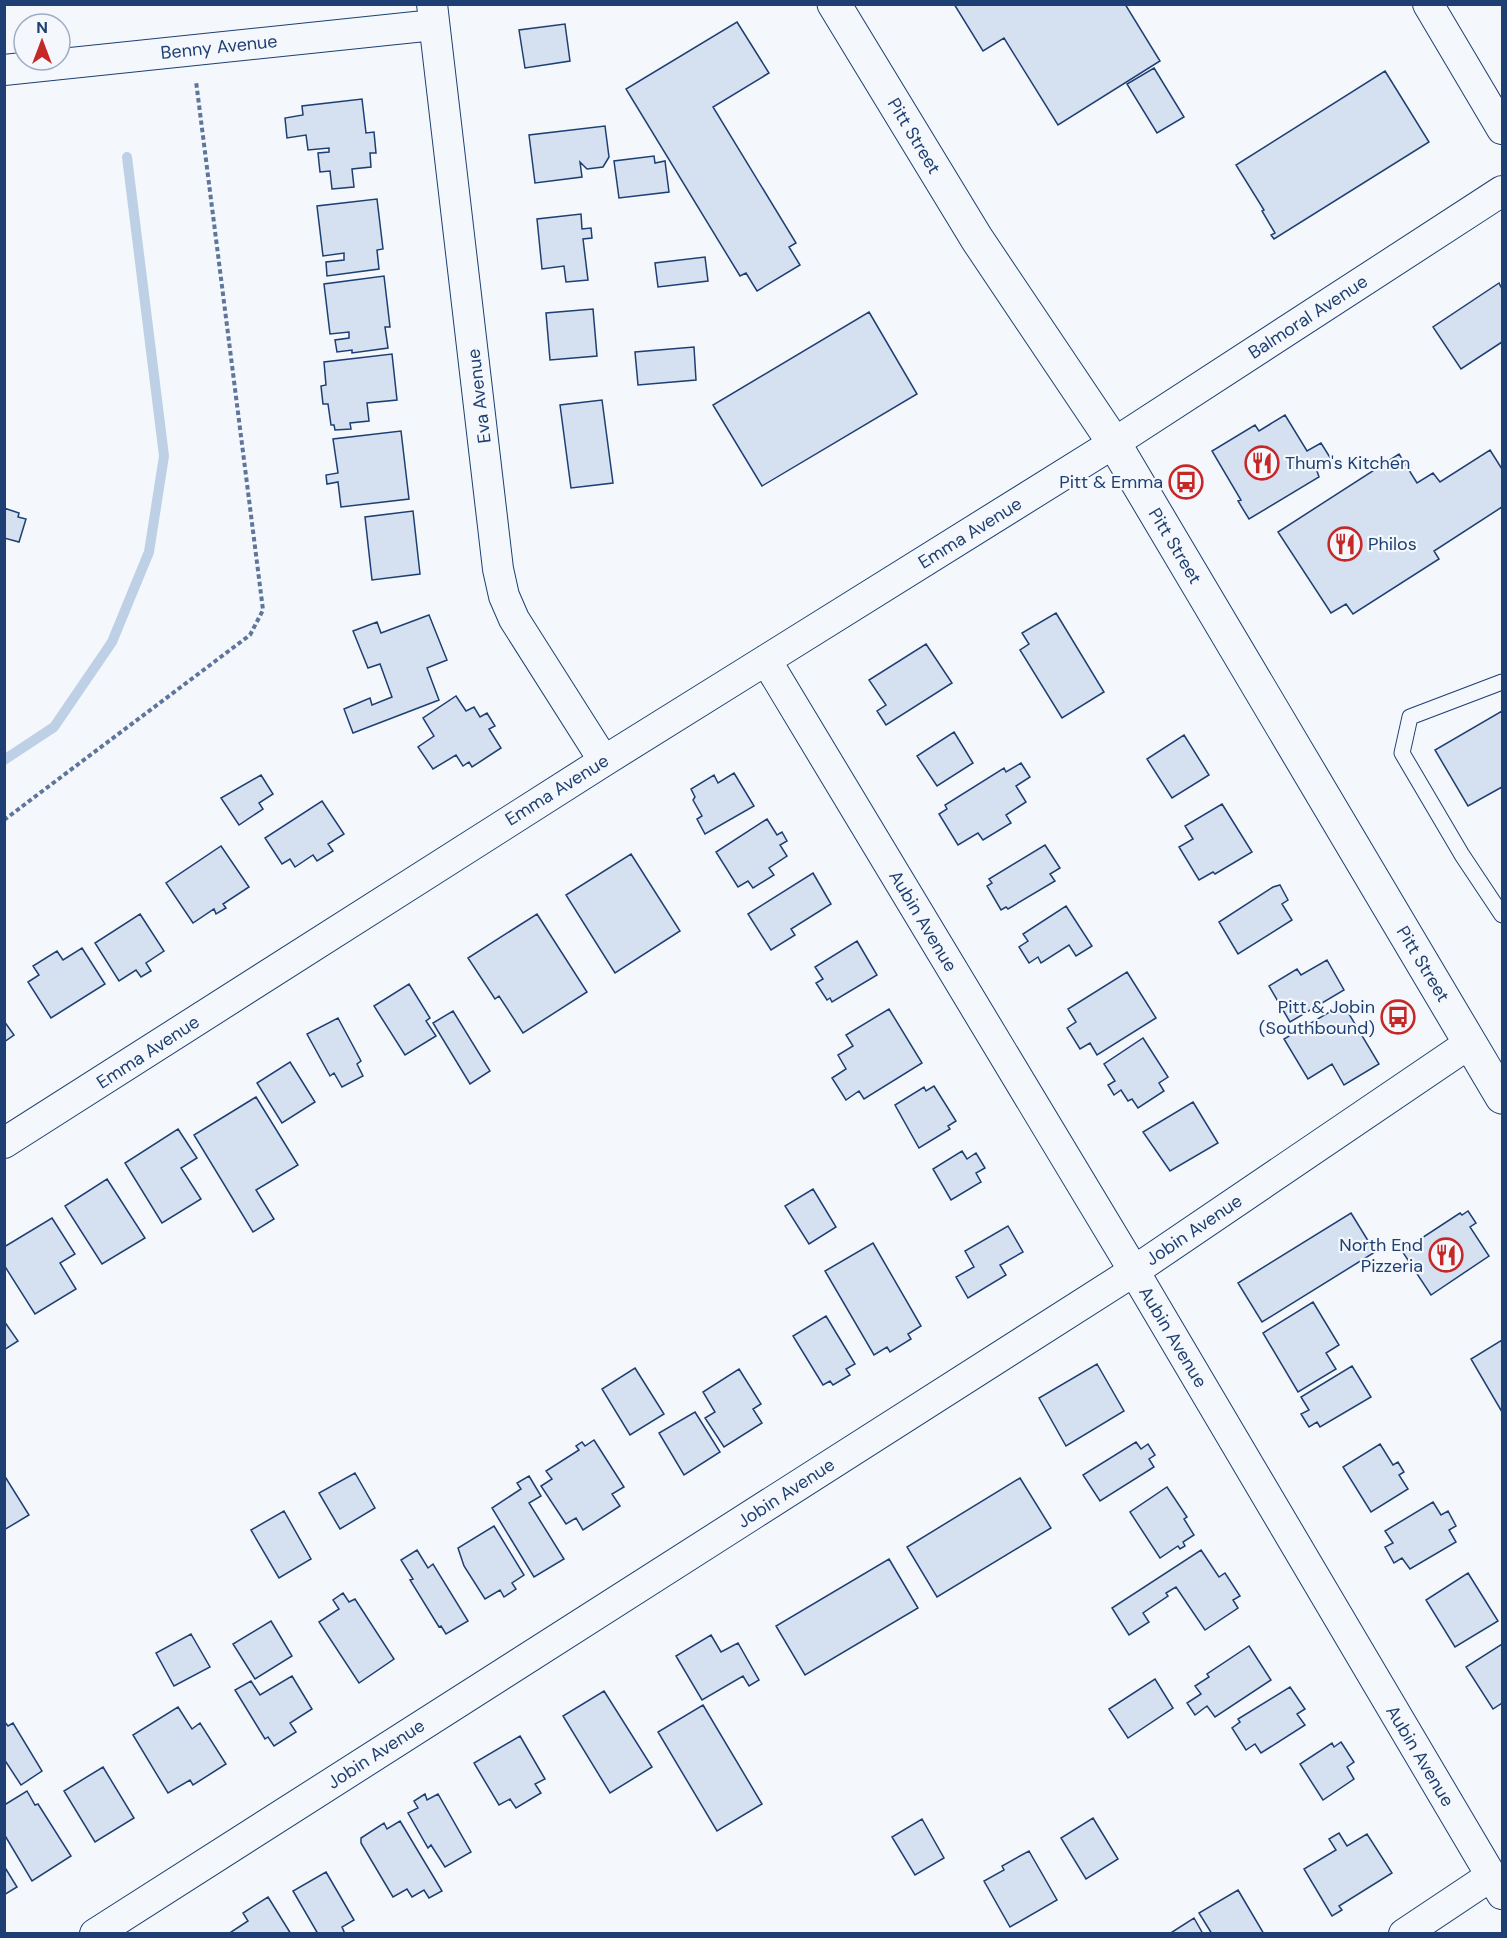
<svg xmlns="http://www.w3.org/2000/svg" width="1507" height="1938" viewBox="0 0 1507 1938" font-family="'DM Sans',sans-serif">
<rect width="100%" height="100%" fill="#f4f7fb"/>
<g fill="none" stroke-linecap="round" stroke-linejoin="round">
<path stroke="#bed0e5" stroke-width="10" d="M4,760L54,727L112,642L149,552L164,456L127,157"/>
</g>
<path fill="#d5e0f0" stroke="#1d3f73" stroke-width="1.5" d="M954,4H1125L1160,61L1058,125L1004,38L983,51Z
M737,22L769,73L713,107L796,243L789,247L800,265L757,291L746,273L740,276L626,89Z
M565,24L570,61L525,68L519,30Z
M1154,68L1184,117L1157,133L1127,84Z
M1385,71L1429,142L1274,239L1271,235L1275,233L1262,211L1264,210L1236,165Z
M362,99L366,133L374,132L376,153H370L371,167L352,169L354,187L332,189L330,171L320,172L318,153L329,152V148L308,150L306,135L287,138L285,118L303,115L302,106Z
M605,126L609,157L603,167L587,169L580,162L582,177L535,183L529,135Z
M654,156L655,163L665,161L669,192L619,198L614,161Z
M377,199L383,249L377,250L379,269L327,276L326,262L344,260V253L323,256L317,206Z
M581,214L582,229L591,228L592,238L583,239L588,280L566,282L564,266L542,269L537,219Z
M705,257L708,281L658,287L655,263Z
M384,276L390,327H385L388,348L352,353V350L337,352L335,340L349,338V332L330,334L324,284Z
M1499,283L1502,289V342L1461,369L1433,327Z
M593,309L597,356L550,360L546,313Z
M869,312L917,394L762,486L713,405Z
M694,347L696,380L638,385L635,352Z
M392,354L397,400L367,403L369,421L350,423L351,429L335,430L334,425H331L328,404H323L321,386L326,385L324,362Z
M602,400L613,483L571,488L560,405Z
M1285,415L1307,451L1321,443L1331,459L1316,468L1319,477L1249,519L1238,501L1241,500L1212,451L1255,425L1259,431Z
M401,431L409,499L341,507L338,482L327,484L326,475L338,473L333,439Z
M1490,450L1502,469V507L1434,551L1439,559L1353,614L1346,604L1331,613L1278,532L1399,454L1417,483L1433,473L1440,482Z
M4,508L19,513L18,517L26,519L19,542L4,538Z
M413,511L420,574L372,580L365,517Z
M1056,613L1104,692L1062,718L1020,650L1029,644L1022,633Z
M429,615L447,660L427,668L439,700L353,733L344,709L370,698L372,705L392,697L380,664L368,668L353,631L377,622L381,633Z
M926,644L952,683L886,725L877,711L886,705L869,680Z
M456,696L466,711L474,707L480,717L487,713L495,726L489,729L501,748L472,767L469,762L463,766L456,755L433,769L418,747L434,736L423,718Z
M1502,711V787L1468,806L1435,750Z
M954,732L973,763L937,786L917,756Z
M1184,735L1209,775L1172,798L1147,759Z
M1021,763L1030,777L1016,786L1026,802L1006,815L1011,823L983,840L978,833L958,845L939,814L947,809L945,805L1004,768L1006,772Z
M734,773L754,806L705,834L697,819L702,816L693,800L695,797L691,789L714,775L718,783Z
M261,775L273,794L259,803L263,809L239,825L221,798Z
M322,801L344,834L328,844L333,851L317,861L313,855L295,867L290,859L282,864L265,838Z
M1222,804L1252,852L1215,874L1213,872L1199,880L1179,847L1193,839L1185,826Z
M767,819L777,835L782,832L787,841L780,845L787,856L769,868L774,875L753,888L748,881L738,887L716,852Z
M1045,845L1060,868L1050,874L1055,881L1008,909L1006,907L1001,910L987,886L992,883L989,879Z
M221,846L249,887L223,904L226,908L216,914L214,909L193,923L166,883Z
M631,854L680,931L615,973L566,895Z
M813,873L831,904L791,929L795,935L771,950L748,914Z
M1280,885L1288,900L1282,904L1292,920L1238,954L1219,922L1273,887Z
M1066,906L1092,946L1076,956L1069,945L1041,963L1038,957L1029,963L1019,947L1028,941L1023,934Z
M140,914L164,951L146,963L151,971L141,977L136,970L119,981L95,943Z
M537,914L587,992L523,1033L499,996L495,999L468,958Z
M857,941L877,975L832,1002L830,998L827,1000L816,983L823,979L815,967Z
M82,948L105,984L51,1018L28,982L39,975L33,966L57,951L63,960Z
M1327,960L1344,990L1290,1022L1269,986L1297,969L1301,975Z
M1127,972L1156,1018L1097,1055L1090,1043L1080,1049L1067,1028L1076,1022L1068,1009Z
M409,984L430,1018L426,1021L436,1036L405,1055L374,1006Z
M1343,1004L1379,1064L1344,1085L1332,1064L1308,1079L1284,1039Z
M889,1009L922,1063L864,1099L859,1091L846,1100L832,1078L846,1069L838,1055L853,1046L846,1035Z
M453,1011L490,1071L470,1084L433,1023Z
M338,1018L361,1061L357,1064L363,1076L342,1087L334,1073L330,1076L307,1034Z
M4,1021L14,1035L4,1042Z
M1143,1038L1168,1077L1159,1083L1164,1091L1138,1108L1132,1099L1128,1101L1121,1090L1114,1095L1108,1085L1115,1081L1104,1064Z
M290,1062L315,1102L282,1123L257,1083Z
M934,1086L956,1121L948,1126L950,1129L919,1148L895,1105L924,1087L926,1091Z
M256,1097L298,1165L256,1190L274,1219L253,1232L194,1135Z
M1193,1102L1218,1143L1170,1171L1143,1132Z
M178,1129L197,1158L181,1168L201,1199L162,1223L125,1163Z
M962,1151L967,1159L976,1153L985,1168L976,1173L981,1182L951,1200L933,1169Z
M107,1179L145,1238L102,1264L65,1206Z
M813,1189L836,1227L809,1244L785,1206Z
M1468,1211L1476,1223L1470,1227L1489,1256L1431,1295L1402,1251L1460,1213L1462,1215Z
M1351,1213L1375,1252L1262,1322L1238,1283Z
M52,1218L75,1254L60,1263L76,1289L35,1314L4,1265V1247Z
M1008,1226L1023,1252L1000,1265L1006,1275L968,1298L956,1277L974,1267L965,1251Z
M873,1243L921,1326L908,1334L911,1339L890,1352L887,1347L874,1355L825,1271Z
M1313,1302L1339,1345L1326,1353L1336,1369L1298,1392L1263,1333Z
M826,1316L855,1364L846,1369L850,1375L833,1385L830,1381L823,1385L793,1336Z
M4,1321L18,1341L4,1350Z
M1502,1340V1412L1471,1359Z
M1097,1364L1124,1411L1066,1446L1039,1398Z
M1352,1366L1371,1397L1320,1427L1317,1422L1309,1427L1301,1414L1309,1410L1301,1397Z
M635,1368L664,1414L630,1435L602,1389Z
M739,1369L761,1404L753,1409L762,1423L724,1447L705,1418L715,1412L703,1392Z
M695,1412L720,1452L684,1475L659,1433Z
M594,1440L624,1487L612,1494L620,1506L583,1530L576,1518L566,1524L541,1486L552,1479L546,1471L579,1450L576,1446L582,1442L585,1446Z
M1136,1442L1141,1449L1148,1444L1155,1455L1149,1459L1154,1467L1100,1501L1083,1475Z
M1380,1444L1393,1465L1398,1462L1404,1472L1399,1475L1408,1489L1371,1512L1343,1467Z
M355,1473L375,1508L340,1529L319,1493Z
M4,1475L29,1515L4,1530Z
M529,1476L541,1496L529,1503L564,1559L534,1577L492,1508L521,1489L517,1483Z
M1020,1478L1051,1528L937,1597L907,1547Z
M1167,1487L1187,1517L1184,1519L1194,1535L1183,1542L1185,1546L1180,1549L1178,1546L1160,1558L1130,1512Z
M1433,1502L1441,1515L1448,1511L1456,1526L1449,1530L1456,1542L1410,1569L1402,1558L1394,1563L1385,1547L1393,1543L1385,1531Z
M284,1511L311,1559L279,1578L251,1530Z
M494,1526L524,1575L512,1583L516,1589L504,1597L500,1590L485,1599L464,1566L458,1548Z
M417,1550L428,1568L433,1564L468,1621L446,1634L441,1626L439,1627L410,1580L413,1579L401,1560Z
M1201,1550L1219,1577L1225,1573L1240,1596L1233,1600L1238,1608L1205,1630L1176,1587L1166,1593L1168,1596L1143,1613L1149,1622L1129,1635L1112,1608Z
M889,1559L918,1608L805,1675L776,1626Z
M1468,1573L1498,1621L1455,1647L1426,1600Z
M343,1593L349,1602L355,1599L394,1659L359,1683L319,1622L339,1609L333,1600Z
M271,1621L292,1656L255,1679L233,1644Z
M191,1634L210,1667L174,1686L156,1653Z
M711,1635L721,1652L738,1643L759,1680L749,1686L743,1676L702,1700L676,1656Z
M1502,1644V1703L1493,1709L1466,1667Z
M1249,1646L1271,1680L1215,1717L1207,1706L1195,1715L1187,1703L1201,1694L1195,1686L1209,1677L1207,1674Z
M292,1676L312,1709L290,1723L296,1732L274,1746L268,1737L265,1739L235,1690L251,1681L260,1695Z
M1155,1679L1173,1708L1128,1738L1109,1709Z
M1290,1687L1305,1709L1297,1714L1305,1725L1261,1753L1255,1744L1246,1750L1232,1728L1240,1722L1238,1719Z
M604,1691L652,1767L610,1793L563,1716Z
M703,1705L762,1804L717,1831L658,1732Z
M178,1707L192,1729L200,1723L226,1764L193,1785L190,1780L168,1793L133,1735Z
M4,1721L8,1726L13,1723L42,1771L21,1785L4,1759Z
M520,1736L545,1779L535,1784L541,1793L516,1808L510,1799L499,1805L474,1763Z
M1341,1742L1354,1762L1347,1767L1354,1779L1323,1800L1300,1764L1332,1743L1334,1747Z
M103,1767L134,1818L95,1842L64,1791Z
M27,1791L35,1805L38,1804L71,1856L32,1881L4,1834V1802L6,1804Z
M425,1794L427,1800L438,1794L471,1852L445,1867L431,1845L428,1848L408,1813L418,1808L414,1801Z
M1093,1818L1118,1859L1086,1879L1061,1838Z
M922,1819L944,1858L915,1875L892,1837Z
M400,1821L442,1891L429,1898L424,1890L412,1897L407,1889L393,1897L361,1843V1838L384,1823L387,1829Z
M1339,1833L1347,1846L1367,1834L1392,1873L1339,1906L1342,1910L1332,1916L1304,1869L1336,1850L1329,1839Z
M1029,1851L1057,1900L1010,1927L984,1881L1004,1870L1002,1866Z
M4,1866L17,1887L4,1895Z
M326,1872L354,1920L342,1927L345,1934H318L293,1891Z
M1238,1890L1264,1934H1212L1199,1913Z
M268,1897L291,1934H228L248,1921L243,1913Z
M1194,1918L1203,1934H1169Z"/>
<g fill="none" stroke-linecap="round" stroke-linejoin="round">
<g stroke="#1d3f73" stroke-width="17">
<path id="lane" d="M1502,682L1410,717L1402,753L1462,855L1502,915"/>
</g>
<g stroke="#1d3f73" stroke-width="32">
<path id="street" d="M432,4L498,569L504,596L514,619L604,761
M1428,4L1502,129
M4,70L434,25
M766,660L1134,1271L1502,1894
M4,1143L604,761L1114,443L1502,191
M95,1934L1134,1271L1470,1043
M1404,1934L1491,1876"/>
</g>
<g stroke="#1d3f73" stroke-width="35">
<path id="secondary" d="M834,4L977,239L1114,443L1502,1097"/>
</g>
<path stroke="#5e769c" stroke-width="4" stroke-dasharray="4.5 3" stroke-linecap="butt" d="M4,820L250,635L263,610L196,81"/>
<use href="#lane" stroke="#f4f7fb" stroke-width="15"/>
<use href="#street" stroke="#f4f7fb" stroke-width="30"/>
<use href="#secondary" stroke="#f4f7fb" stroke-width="33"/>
</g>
<defs>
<g id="restaurant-ring" transform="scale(1.725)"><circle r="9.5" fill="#f4f7fb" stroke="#c62828" stroke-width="1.5"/><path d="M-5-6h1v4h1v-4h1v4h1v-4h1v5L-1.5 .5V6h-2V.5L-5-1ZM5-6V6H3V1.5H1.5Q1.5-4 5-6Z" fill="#c62828"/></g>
<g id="bus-ring" transform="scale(1.725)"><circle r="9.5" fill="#f4f7fb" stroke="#c62828" stroke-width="1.5"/><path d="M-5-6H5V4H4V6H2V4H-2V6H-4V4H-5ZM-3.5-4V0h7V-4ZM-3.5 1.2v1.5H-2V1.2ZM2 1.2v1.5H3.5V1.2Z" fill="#c62828"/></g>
</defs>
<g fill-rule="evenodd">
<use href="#restaurant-ring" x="1262" y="463"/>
<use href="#bus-ring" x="1186" y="482"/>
<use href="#restaurant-ring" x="1345" y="544"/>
<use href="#bus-ring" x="1398" y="1017"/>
<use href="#restaurant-ring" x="1446" y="1255"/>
</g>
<g text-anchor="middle" stroke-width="4.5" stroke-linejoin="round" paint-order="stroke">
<g font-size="18" fill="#1d3f73" stroke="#f4f7fb">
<text transform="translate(219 47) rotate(-6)" y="6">Benny Avenue</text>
<text transform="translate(914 136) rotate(59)" y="6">Pitt Street</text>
<text transform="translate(1308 317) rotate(-33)" y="6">Balmoral Avenue</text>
<text transform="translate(479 396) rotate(-97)" y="6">Eva Avenue</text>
<text transform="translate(970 533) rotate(-32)" y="6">Emma Avenue</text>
<text transform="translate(1175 546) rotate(59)" y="6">Pitt Street</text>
<text transform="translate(557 790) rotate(-32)" y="6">Emma Avenue</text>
<text transform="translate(923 921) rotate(59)" y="6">Aubin Avenue</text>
<text transform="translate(1423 964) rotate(59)" y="6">Pitt Street</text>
<text transform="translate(148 1052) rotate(-33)" y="6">Emma Avenue</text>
<text transform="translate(1194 1230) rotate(-34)" y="6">Jobin Avenue</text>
<text transform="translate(1173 1337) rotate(59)" y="6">Aubin Avenue</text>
<text transform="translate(786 1493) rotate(-33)" y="6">Jobin Avenue</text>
<text transform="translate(376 1754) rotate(-33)" y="6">Jobin Avenue</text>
<text transform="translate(1420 1756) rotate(59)" y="6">Aubin Avenue</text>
</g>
<g font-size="18" fill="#1d3f73" stroke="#f4f7fb" text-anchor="end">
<text x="1285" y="469" text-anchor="start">Thum's Kitchen</text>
<text x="1163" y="488">Pitt &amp; Emma</text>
<text x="1368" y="550" text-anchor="start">Philos</text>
<text x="1375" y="1013">Pitt &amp; Jobin<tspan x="1375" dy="21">(Southbound)</tspan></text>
<text x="1423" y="1251">North End<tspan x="1423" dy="21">Pizzeria</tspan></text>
</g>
</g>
<rect width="1507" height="1938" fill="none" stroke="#1d3f73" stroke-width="12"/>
<g transform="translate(42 42)"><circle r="28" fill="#f4f7fb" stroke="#9eadc5" stroke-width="1.5"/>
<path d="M0-4.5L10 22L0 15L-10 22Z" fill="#c62828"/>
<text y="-9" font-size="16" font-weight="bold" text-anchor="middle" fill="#1d3f73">N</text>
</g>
</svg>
